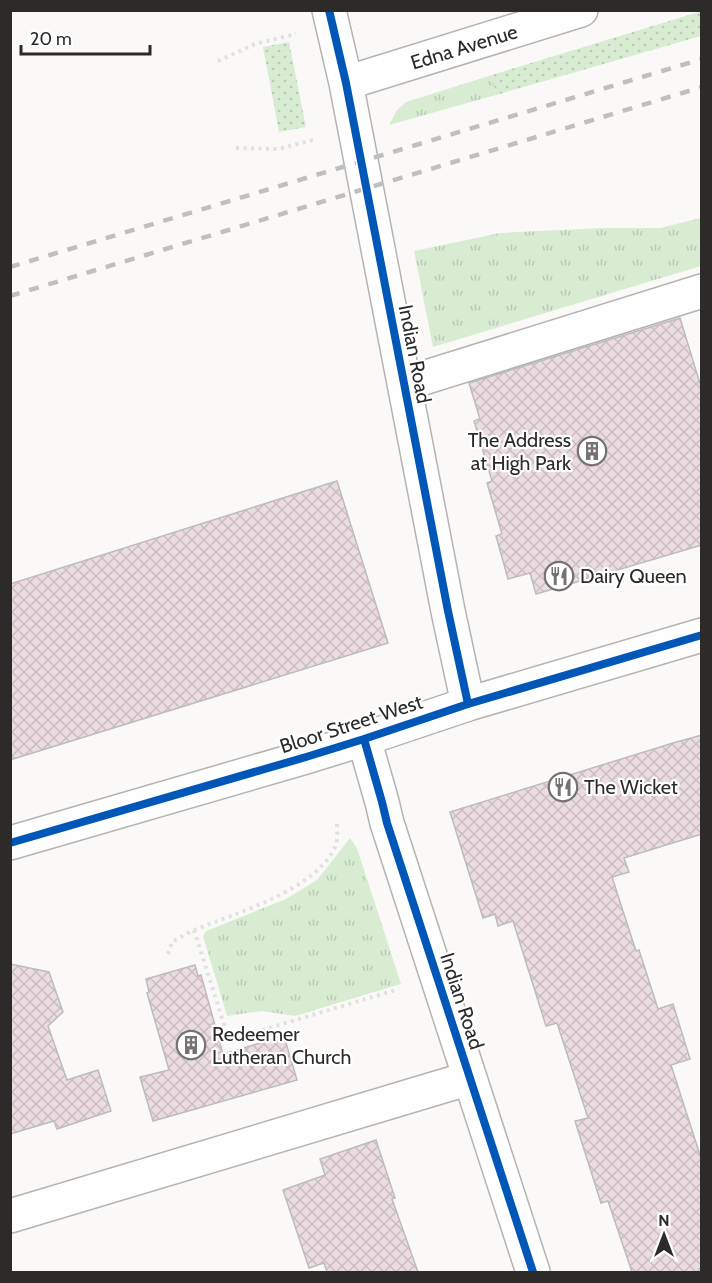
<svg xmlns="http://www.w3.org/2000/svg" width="712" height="1283" viewBox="0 0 712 1283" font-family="Cabin,sans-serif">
<defs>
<pattern id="grass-tufts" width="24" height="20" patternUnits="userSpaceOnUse" patternTransform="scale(1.5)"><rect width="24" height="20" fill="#d8ecd2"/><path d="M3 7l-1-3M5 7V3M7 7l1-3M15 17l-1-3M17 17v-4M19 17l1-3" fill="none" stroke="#bacbb4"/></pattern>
<pattern id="park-dots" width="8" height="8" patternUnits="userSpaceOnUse" patternTransform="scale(1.5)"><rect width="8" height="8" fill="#d8ecd2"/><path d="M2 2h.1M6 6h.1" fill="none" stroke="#bacbb4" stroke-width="1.8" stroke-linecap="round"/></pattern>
<pattern id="building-cross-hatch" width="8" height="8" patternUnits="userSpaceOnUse" patternTransform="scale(1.5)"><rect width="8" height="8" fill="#ebdce2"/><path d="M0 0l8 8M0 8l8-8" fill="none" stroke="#cabdc2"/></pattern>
</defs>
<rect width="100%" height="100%" fill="#fbf9f8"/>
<path fill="url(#grass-tufts)" d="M492,75L496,95L389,125L397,110L406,102Z
M701,218V266L433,347L414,251L500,233L604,228H660Z
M350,838L357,848L401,984L295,1016L262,1011L227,1016L203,936L206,931L286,899L317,880Z"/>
<path fill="url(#park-dots)" d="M702,11L701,36L496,95L492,75Z
M289,42L306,127L279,132L263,47Z"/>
<path fill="url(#building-cross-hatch)" stroke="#bdbcbc" stroke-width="1.5" d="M680,318L702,390V545L536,594L530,573L508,579L496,536L502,534L487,483L492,481L474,421L480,419L469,383Z
M337,481L388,643L10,760V584Z
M702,735V834L624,858L629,872L612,877L636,951L639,950L658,1009L673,1004L690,1059L671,1065L702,1161V1272H632L608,1201L601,1203L575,1121L588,1118L557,1023L546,1026L513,921L498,926L495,914L483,918L450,812L673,743Z
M10,964L49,972L63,1012L48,1026L67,1080L98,1070L111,1111L57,1129L54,1121L10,1134Z
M195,965L198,976L201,975L223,1054L284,1036L297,1080L153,1121L140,1077L169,1070L147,993L149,992L146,979Z
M376,1140L395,1198L392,1199L418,1272H327L324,1263L309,1268L283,1190L325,1175L320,1159Z"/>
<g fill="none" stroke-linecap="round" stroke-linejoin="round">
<g stroke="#b5b3b2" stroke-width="36">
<path id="minor" d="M329,10L346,83L448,611L468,704
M346,83L581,10
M404,384L702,291
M364,739L382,802L387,823L533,1272
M10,1216L470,1078"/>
</g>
<g stroke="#b5b3b2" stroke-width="36">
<path id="major" d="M10,843L306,757L364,739L468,704L702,635"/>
</g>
<path stroke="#e2e1e1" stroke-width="4" stroke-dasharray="3 4.5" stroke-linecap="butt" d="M218,61L255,44L296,34
M236,148L278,149L317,139
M194,930L229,1040L399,989
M168,954L172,942C180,938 188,932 197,929C238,912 317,890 336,845C338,839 337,829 337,823"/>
<use href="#minor" stroke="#fefefe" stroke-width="33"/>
<use href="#major" stroke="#fefefe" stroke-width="33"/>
<path stroke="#c0bfbf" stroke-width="4.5" stroke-dasharray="10 10" stroke-linecap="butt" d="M10,267L702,59
M10,296L702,87"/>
<g stroke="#fff" stroke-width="11">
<path id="cycleway" d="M329,10L346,83L448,611L468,704
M364,739L382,802L387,823L533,1272
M10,843L306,757L364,739L468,704L702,635"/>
</g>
<use href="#cycleway" stroke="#0057b8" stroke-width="8"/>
</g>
<defs>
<g id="building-ring" transform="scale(1.5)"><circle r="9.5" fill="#fff" stroke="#747372" stroke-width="1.5"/><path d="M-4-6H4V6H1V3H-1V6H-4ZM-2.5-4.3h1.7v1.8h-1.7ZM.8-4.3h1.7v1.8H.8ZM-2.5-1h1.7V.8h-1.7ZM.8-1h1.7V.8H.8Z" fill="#747372"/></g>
<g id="restaurant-ring" transform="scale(1.5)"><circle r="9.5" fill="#fff" stroke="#747372" stroke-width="1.5"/><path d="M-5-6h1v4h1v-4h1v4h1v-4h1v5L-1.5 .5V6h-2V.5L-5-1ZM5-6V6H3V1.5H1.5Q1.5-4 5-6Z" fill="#747372"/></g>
</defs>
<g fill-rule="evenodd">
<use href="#building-ring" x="592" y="451"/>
<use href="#restaurant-ring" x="559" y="576"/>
<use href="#restaurant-ring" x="563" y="787"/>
<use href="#building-ring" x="191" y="1045"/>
</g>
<g text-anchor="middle" stroke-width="4.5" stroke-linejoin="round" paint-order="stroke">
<g font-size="20" fill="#2c2b2a" stroke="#fff">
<text transform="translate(464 47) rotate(-17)" y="7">Edna Avenue</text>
<text transform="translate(415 354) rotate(79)" y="7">Indian Road</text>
<text transform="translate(351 724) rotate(-18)" y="7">Bloor Street West</text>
<text transform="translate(462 1001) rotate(72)" y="7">Indian Road</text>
</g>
<g font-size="20" fill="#2c2b2a" stroke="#fff" text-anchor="start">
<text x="571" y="447" text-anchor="end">The Address<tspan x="571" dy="23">at High Park</tspan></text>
<text x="580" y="583">Dairy Queen</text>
<text x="584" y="794">The Wicket</text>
<text x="212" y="1041">Redeemer<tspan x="212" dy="23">Lutheran Church</tspan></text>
</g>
</g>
<rect width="712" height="1283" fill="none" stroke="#2c2b2a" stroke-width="24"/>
<g transform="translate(664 1235)" stroke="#ffffff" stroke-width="4.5" paint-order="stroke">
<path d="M0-4.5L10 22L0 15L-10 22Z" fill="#2c2b2a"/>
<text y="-9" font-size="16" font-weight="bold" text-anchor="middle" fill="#2c2b2a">N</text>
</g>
<path d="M21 45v9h129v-9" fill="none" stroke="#2c2b2a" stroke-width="3"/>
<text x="30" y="45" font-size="18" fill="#2c2b2a" stroke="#ffffff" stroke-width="4.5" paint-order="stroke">20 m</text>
</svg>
